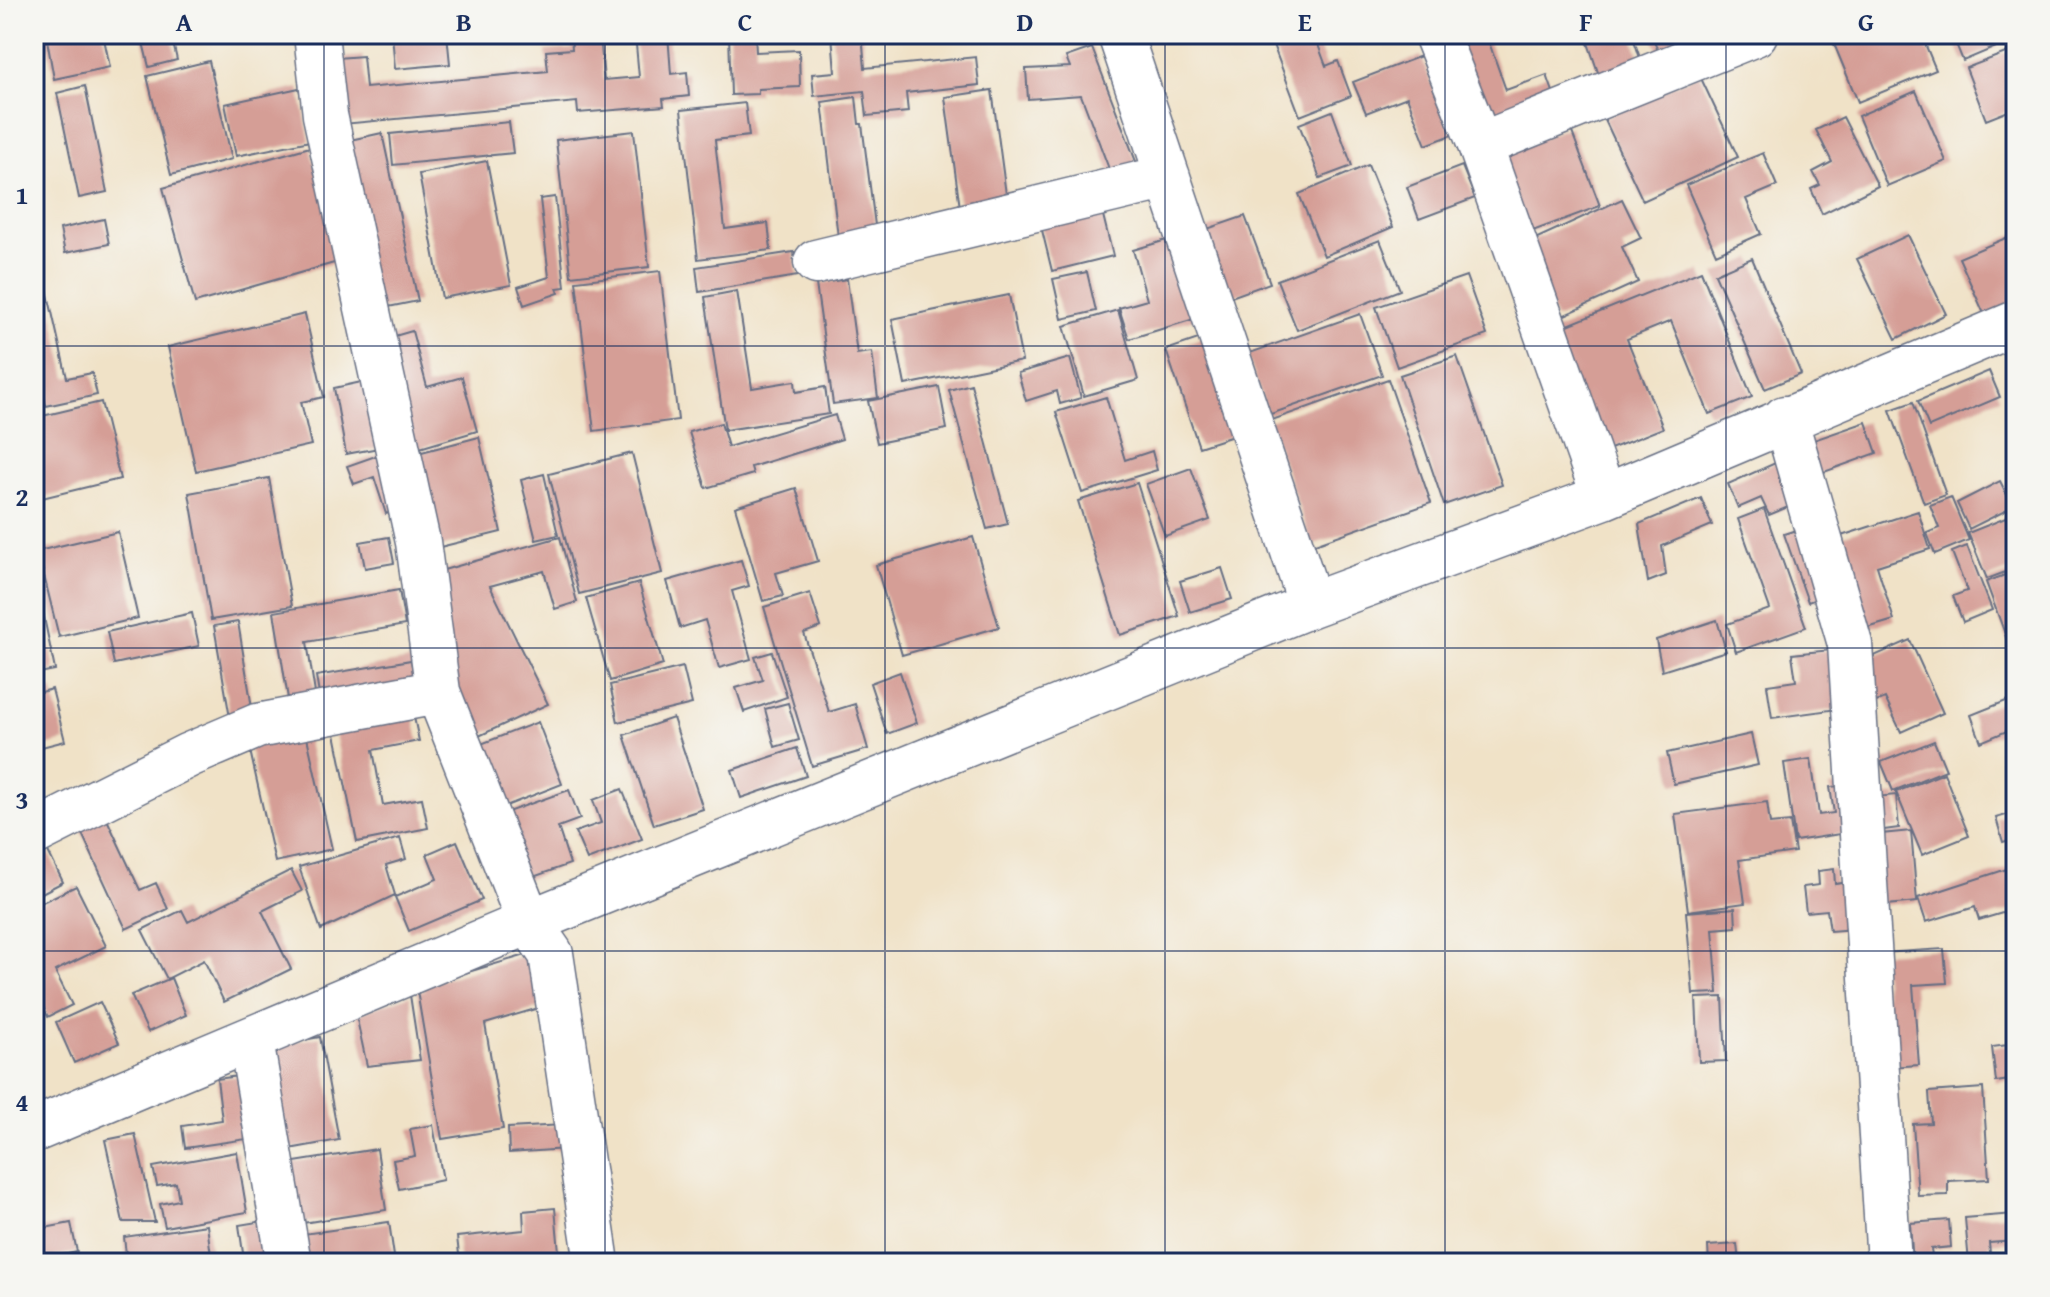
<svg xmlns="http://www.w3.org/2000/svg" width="2050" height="1297" viewBox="0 0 2050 1297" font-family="'Gentium Book Plus',serif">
<rect width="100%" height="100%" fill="#f6f6f2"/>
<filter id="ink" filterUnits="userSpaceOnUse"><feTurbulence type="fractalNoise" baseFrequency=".0125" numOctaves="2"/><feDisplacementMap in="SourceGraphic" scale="16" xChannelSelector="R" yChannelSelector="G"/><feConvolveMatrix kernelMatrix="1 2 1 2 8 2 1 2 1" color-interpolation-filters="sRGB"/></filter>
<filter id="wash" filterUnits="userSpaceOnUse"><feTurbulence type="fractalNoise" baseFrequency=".006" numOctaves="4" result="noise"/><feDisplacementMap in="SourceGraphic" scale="32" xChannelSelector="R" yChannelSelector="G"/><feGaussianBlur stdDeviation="1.8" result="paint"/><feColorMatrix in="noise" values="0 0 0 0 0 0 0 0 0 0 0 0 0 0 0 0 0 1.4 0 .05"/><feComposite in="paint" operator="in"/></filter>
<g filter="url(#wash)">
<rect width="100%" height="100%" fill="#f0e2c7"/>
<g id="blocks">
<path fill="#d59e96" d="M46,34H103L110,67L54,79Z
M141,34H171L177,60L149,67Z
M392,34H447L450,64L395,69Z
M571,34H600L604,80L639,77L635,34H668L671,74L687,72L689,96L663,99L664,106L578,113L577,102L343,124L337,58L363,56L366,88L548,71L546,51L572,49Z
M729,34H755L756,52L799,50L800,87L758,89V94L731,95Z
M832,34H862L865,68L976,57L979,85L906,93L908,112L867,116L864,91L814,96L812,74L835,72Z
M1269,34H1314L1326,66L1338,61L1351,96L1300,116Z
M1450,34H1486L1506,90L1547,75L1557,103L1483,129Z
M1585,34H1632L1644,70L1602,84Z
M1652,34H1678L1683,50L1660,57Z
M1845,34H1921L1936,70L1858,102L1832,39Z
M1952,34H2005L2008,42L1963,61Z
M1092,48L1140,172L1114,182L1081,95L1028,99L1026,69L1070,67L1066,57Z
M2016,49V108L1986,120L1966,68Z
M1421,56L1452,135L1426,145L1407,97L1366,113L1353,82Z
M209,61L232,159L171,175L147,76Z
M1699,74L1738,157L1643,201L1604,118Z
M85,86L107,192L79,198L57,93Z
M299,88L310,141L236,156L225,104Z
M992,90L1007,202L960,208L945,97Z
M1916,91L1946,161L1887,186L1858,116Z
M856,97L859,124H862L876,233L838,237L822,102Z
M745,103L749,136L715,140L725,229L768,223L771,250L698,259L681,110Z
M1332,111L1352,166L1320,178L1299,124Z
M1843,117L1878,186L1822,214L1811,189L1820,185L1813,172L1832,162L1816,130Z
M509,122L513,153L393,165L390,134Z
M1570,127L1600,206L1522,235L1493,156Z
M634,131L649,267L571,276L556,140Z
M382,133L418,301L378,309L341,142Z
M310,147L341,261L195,303L163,188Z
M1763,153L1777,186L1746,199L1761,234L1716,254L1686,185Z
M487,161L511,285L442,298L419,174Z
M1368,165L1393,227L1324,256L1299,194Z
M1462,166L1475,198L1419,219L1407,187Z
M555,197L565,287L557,288L559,293L524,305L518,287L549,277L540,199Z
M1622,199L1641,238L1622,247L1638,282L1556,319L1522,245Z
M1101,207L1113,256L1052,271L1040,222Z
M1245,216L1270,283L1223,300L1198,232Z
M104,219L109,244L65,253L60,229Z
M2015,234L2016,302L1985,316L1959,258Z
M1908,235L1946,314L1896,339L1857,259Z
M1170,239L1194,319L1129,339L1119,308L1147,300L1133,250Z
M1380,240L1400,290L1297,330L1277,280Z
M794,252L798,276L699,292L696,267Z
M1752,258L1801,374L1765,389L1715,274Z
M660,271L678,420L594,431L576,281Z
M1701,271L1752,397L1709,414L1671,321L1627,339L1663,428L1603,452L1553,331Z
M1087,272L1096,311L1062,319L1053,279Z
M1466,276L1487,335L1397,367L1376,307Z
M847,279L857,354L872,352L878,398L833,404L816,284Z
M47,290L67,378L92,373L97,395L46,406L34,353V293Z
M737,291L752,388L795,381L796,392L825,387L829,414L725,430L705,297Z
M1009,295L1022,361L905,385L892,319Z
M1118,310L1138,380L1084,396L1064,326Z
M305,314L324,397L301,402L311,445L196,471L168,347Z
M1360,314L1382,375L1268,415L1247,354Z
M412,331L427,387L462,377L477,431L413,450L381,340Z
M1204,337L1236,435L1199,447L1166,350Z
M1457,356L1502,485L1444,505L1400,375Z
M1070,358L1081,398L1060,404L1057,391L1026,401L1018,373Z
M1989,371L2000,397L1929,427L1918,401Z
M1388,379L1431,503L1312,545L1269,421Z
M366,381L379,448L346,454L334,388Z
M971,384L1008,524L987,529L949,390Z
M939,387L947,429L877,443L868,401Z
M1106,397L1125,460L1152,451L1157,470L1082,493L1056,412Z
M101,402L120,479L34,500V418Z
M1913,402L1946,495L1924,503L1890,410Z
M835,415L842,439L751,467L753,474L706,488L689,432L721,423L728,447Z
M1866,422L1877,453L1813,476L1802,444Z
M479,437L501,532L436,548L414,454Z
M384,453L403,508L386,514L374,477L354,484L347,466Z
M632,453L662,573L579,594L549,474Z
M1782,460L1800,502L1769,515L1761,498L1738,508L1728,484Z
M1191,468L1210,520L1165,536L1146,484Z
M544,474L558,535L536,540L521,480Z
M269,478L292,606L211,620L189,493Z
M2000,481L2013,507L1969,529L1957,503Z
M1137,483L1179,616L1120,635L1078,501Z
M796,488L818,561L776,573L783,596L763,601L735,507Z
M1951,497L1969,540L1935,554L1927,533L1939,528L1930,505Z
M1701,498L1712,525L1662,546L1666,575L1648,582L1639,524Z
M1764,509L1806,627L1736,652L1727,624L1770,609L1738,519Z
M1918,511L1930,549L1877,566L1894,620L1864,629L1835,538Z
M2008,517L2016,538V568L1987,579L1968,533Z
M1808,526L1833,593L1808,602L1784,534Z
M118,532L138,618L59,637L38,551Z
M389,537L394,563L365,568L360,542Z
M560,537L577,602L555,609L544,571L490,586L548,704L466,742L433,573Z
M973,537L999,627L902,655L876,565Z
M1967,546L1992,610L1963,622L1953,596L1967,591L1952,552Z
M741,560L749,586L732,591L751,659L719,668L705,620L680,628L667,581Z
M1222,568L1232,599L1190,612L1180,581Z
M2016,571V664L1986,582Z
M639,583L663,665L610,681L586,598Z
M399,590L405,625L307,642L317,706L290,711L274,612Z
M810,593L821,627L804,633L829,712L855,704L868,749L812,766L764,607Z
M42,608L55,670L34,674V610Z
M192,613L199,646L114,664L107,632Z
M1717,620L1726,651L1662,671L1656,640Z
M238,622L253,714L230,718L214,626Z
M1910,640L1943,713L1901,732L1885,698L1861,709L1854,665Z
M1831,650L1838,709L1772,718L1767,685L1796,681L1792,654Z
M772,652L787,697L744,712L736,688L763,680L755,657Z
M411,660L416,691L321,707L316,676Z
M683,667L692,704L618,722L610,685Z
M900,672L917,723L887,734L870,683Z
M52,689L65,741L34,749V694Z
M2016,697V746L2009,730L1981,742L1971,715Z
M411,703L419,741L373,750L383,805L422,798L428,828L357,842L332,719Z
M788,703L799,740L775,747L765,709Z
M673,718L703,809L654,825L624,735Z
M538,722L562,784L498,809L473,747Z
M306,733L332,849L275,862L249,746Z
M1751,734L1758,765L1674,784L1667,753Z
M1934,741L1946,770L1893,791L1881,762Z
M797,748L806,776L741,798L732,770Z
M1811,759L1819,815L1834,813L1830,787L1847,785L1853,832L1795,841L1784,763Z
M1944,773L1969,836L1922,855L1896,792Z
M622,789L642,839L587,860L575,832L601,823L593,800Z
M569,790L580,819L558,827L570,864L522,881L499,815Z
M1896,795L1899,828L1869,832L1865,798Z
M1767,802L1770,824L1790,822L1795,852L1739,860L1745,903L1688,911L1675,814Z
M2016,812V847H2015L2013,839L2003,842L1996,818Z
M104,813L140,890L156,883L168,909L126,929L78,825Z
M1911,831L1917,902L1876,906L1871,835Z
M400,838L406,859L386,865L395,895L321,930L299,867Z
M42,839L63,882L34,897V843Z
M457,841L482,900L409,931L395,897L437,879L427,854Z
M2010,868L2016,886V909L1979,920L1975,907L1926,922L1918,898Z
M1834,869L1835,884L1849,882L1854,929L1830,931L1827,910L1806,912L1803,887L1819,885L1818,871Z
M291,870L302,891L262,911L291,969L224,1002L204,960L167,979L142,930L182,910L188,922Z
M76,886L106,946L55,971L72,1005L48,1017L34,988V906Z
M1735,908L1736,927L1713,929L1718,993L1693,994L1686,912Z
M1944,949L1947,983L1913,985L1919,1065L1890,1067L1882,953Z
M536,952L552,1004L485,1024L503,1129L442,1139L417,991L425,990L424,985Z
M171,978L186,1015L148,1032L131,995Z
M410,995L420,1060L367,1066L356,1015Z
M1723,997L1726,1061L1699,1062L1696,998Z
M100,1002L119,1043L74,1063L56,1022Z
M320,1037L339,1140L289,1149L270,1046Z
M2016,1044V1079L1996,1082L1992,1047Z
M238,1076L247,1139L185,1148L182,1126L222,1120L217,1079Z
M1983,1088L1989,1179L1948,1181V1195L1918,1196L1913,1124L1931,1123L1929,1092Z
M433,1125L443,1180L399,1189L393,1160L415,1156L410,1129Z
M564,1125L566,1149L509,1153L508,1128Z
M135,1134L155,1222H123L105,1140Z
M377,1149L386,1210L296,1224L288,1163Z
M237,1152L247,1212L165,1227L160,1204L179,1200L176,1183L157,1186L153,1167Z
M555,1208L559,1252L460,1263L457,1237L524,1230L523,1211Z
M2014,1214L2016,1241L1989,1243L1991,1263H1969L1965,1218Z
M270,1220L277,1263H233L244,1260L239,1225Z
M1949,1220L1951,1247L1931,1249L1933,1263H1913L1910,1223Z
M389,1222L395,1263H307L303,1234Z
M71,1223L77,1252L34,1261V1230Z
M207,1225L212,1263H127L124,1237Z
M1737,1244L1739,1263H1709L1708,1246Z"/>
</g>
</g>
<g filter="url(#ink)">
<use href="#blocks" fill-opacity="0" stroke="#666e83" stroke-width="2"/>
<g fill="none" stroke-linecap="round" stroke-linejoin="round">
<g stroke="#666e83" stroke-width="47">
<path id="minor" d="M316,34L325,115L418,542L438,692L529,922L551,954L597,1263
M1120,34L1311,605
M1436,34L1480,145L1604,497
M1480,145L1755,34
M816,262L1168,177
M1785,418L1850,644L1889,1263
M34,833L189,755L257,726L438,692
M251,1041L289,1263
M34,1130L529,922L1311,605L1604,497L2016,323"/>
</g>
<use href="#minor" stroke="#fff" stroke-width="44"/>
</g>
</g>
<path fill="none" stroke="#1b2f5e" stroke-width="2" stroke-opacity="0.55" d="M324,34V1263M605,34V1263M885,34V1263M1165,34V1263M1445,34V1263M1726,34V1263M34,346H2016M34,648H2016M34,951H2016"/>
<rect width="2050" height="1297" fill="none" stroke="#f6f6f2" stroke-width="88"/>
<rect x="44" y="44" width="1962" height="1209" fill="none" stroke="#1b2f5e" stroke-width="3"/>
<g font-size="26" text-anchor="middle" font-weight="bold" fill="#1b2f5e">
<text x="184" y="31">A</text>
<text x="464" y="31">B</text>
<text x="745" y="31">C</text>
<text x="1025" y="31">D</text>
<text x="1305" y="31">E</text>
<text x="1586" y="31">F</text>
<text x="1866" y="31">G</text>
<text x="22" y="204">1</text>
<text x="22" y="506">2</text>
<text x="22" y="809">3</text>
<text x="22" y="1111">4</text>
</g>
</svg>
